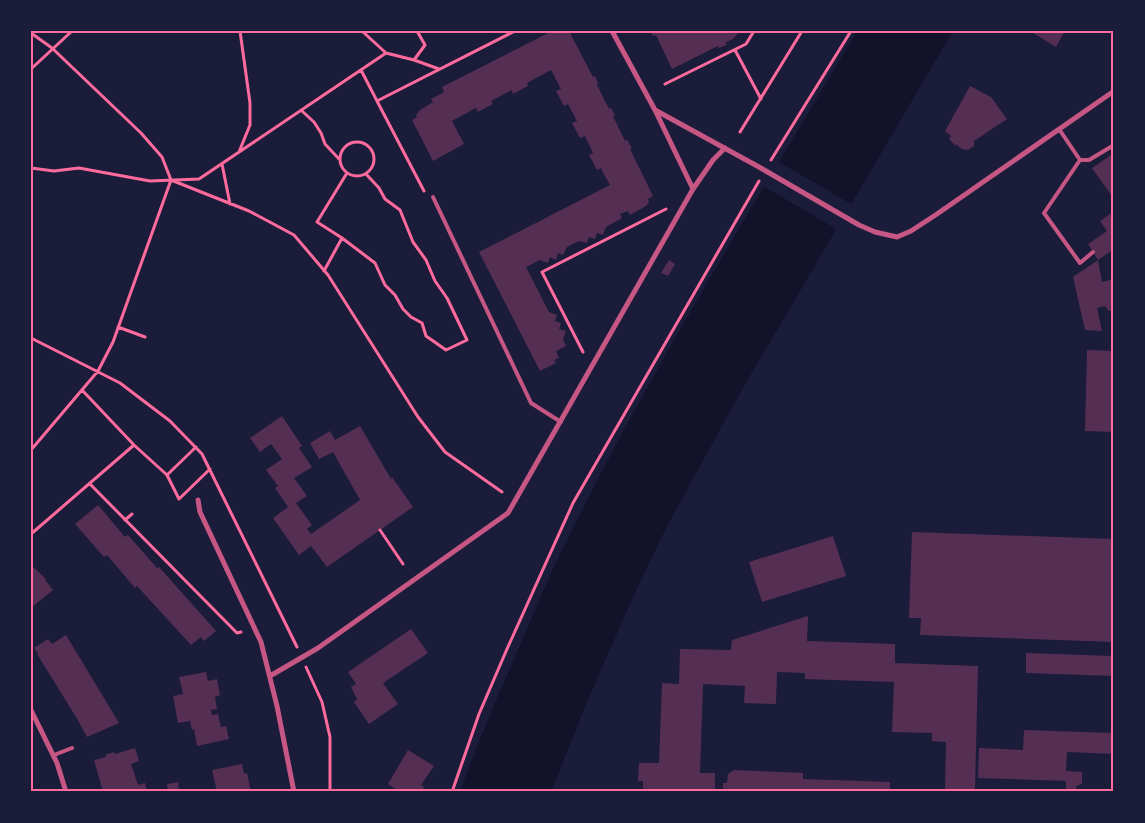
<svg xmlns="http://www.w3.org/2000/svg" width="1145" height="823" viewBox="0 0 1145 823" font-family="'Asap Condensed',sans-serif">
<rect width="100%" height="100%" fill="#1b1b3a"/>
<path fill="#12122b" d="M857,31H953L744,386L667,526L631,601L585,707L551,792H460C477,744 497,698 517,652C533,615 548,578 566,542C653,366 757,200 857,31Z"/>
<path fill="#1b1b3a" d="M777,161L853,205L838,230L763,186Z"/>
<path fill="#542f53" d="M552,31H569L593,77L595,76L598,83L597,85L609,109L611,108L615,115L613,116L625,141L627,140L632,148L630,149L653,196L648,199L649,202L646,206L630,215L628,211L620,214L622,218L606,227L603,235L597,233L595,239L589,237L587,243L579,241L567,247L563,255L558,253L556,260L550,257L548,263L540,260L526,267L549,312L557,315L555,321L561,323L559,329L566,331L563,339L566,346L556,351L559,358L554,360L556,363L540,371L479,252L610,185L605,176L601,168L597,170L589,155L593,153L585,136L580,138L572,123L577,121L568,104L564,106L556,91L561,89L551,70L527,83L528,86L513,94L512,90L491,101L493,104L478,112L476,108L452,121L464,144L433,161L412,120L417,117L416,115L420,110L433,102L431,99L444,92L442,87Z
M650,31H740L733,39L725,43L727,45L719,48L718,46L672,69L656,35L653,36Z
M1030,31H1065L1056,47Z
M970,86L991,97L1007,119L974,141V146L968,150L962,149L956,144V146L949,139L951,136L945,131Z
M1114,153V199L1092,168Z
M1114,211V249L1098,260L1102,282L1114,279V310L1109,311L1105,306L1097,308L1102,331L1085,330L1073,277L1098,260L1088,244L1107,231L1100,221Z
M669,260L675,264L668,276L661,273Z
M1087,350L1114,351V432L1085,431Z
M282,416L302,446L299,448L312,467L294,478L307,496L296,503L312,525L307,529L311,534L360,500L333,452L319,459L310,443L330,431L335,440L360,426L391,479L392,477L413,507L327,567L311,546L299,555L273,518L288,507L275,488L278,486L266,470L282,459L271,444L260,452L250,438Z
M98,505L125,537L128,535L157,568L159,567L216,631L204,641L201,637L191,645L137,586L135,588L107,555L104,557L75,524Z
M912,532L1114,539V642L920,635L921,618H909Z
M833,536L846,576L762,602L749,562Z
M31,565L46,579L45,580L53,590L31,608Z
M808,616L807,641L895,644V663L978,666L975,791L945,790L946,742L932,741V733L892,732L894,682L805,679V673L777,672L776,704L744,703L745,686L703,684L700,773H715V792H643V781H638L639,763H659L662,683L679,684L680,649L731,650L732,640Z
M411,629L428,653L383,683L398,704L369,724L354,702L357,699L351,687L356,684L348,672Z
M66,635L119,723L87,737L76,717L37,654L38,653L34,648L48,639L52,644Z
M1026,653L1114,656V676L1026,673Z
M206,672L208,681L217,679L220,695L215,697L217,709L211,710L212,715L218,714L221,727L226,726L229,739L197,746L194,729L192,730L190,721L178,723L173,696L183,694L179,677Z
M1024,730L1114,733V754L1067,752L1066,771L1082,772V784L1076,786L1077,792H1066V781L978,778L979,748L1023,750Z
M135,748L139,761L131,764L138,785L145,783L147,792H103L94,760L106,757L105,755L114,752L115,754Z
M408,750L434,766L421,785L424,787L422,792H393L395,789L388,784Z
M242,764L244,774L247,773L251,792H217L212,770Z
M734,770L803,773V779L890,782V792H723V783H727L728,774Z
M178,782L179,792H168L167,784Z"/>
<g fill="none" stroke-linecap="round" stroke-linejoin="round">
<path stroke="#ff6b9d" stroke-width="3" d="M31,33L52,48L141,133L162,157L171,180L249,211L294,235L328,275L418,417L445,452L502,492
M735,50L761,99
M386,53L414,60L439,69
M414,60L425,45L417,31
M31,69L72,31
M361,70L377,101L515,31
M665,84L746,44L754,31
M377,101L424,191
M302,111L314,122L321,133L325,144L339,159
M740,132L802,31
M340 159a17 17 0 1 1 34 0a17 17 0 1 1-34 0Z
M239,152L250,125V103L240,31
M771,160L851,31
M222,164L230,204
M31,168L54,171L79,168L150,181L199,179L386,53L362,31
M347,173L317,222L342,238L375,263L385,285L395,295L403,309L411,317L422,323L426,336L446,350L467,340L447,298L435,281L426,260L413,242L400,210L385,199L379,188L366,174
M324,271L342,238
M118,327L145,337
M31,338L120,383L170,421L202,454L297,647
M583,352L542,272L666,209
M82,390L134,445
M31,450L98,371L113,342L171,180
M167,475L196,447
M90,484L237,633L241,632
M125,520L132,514
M380,530L403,564
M31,534L134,445L167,475L179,499L210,469
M306,667L322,702L330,737V792
M452,792L479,714L507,649L573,503L759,181"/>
<path stroke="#c65784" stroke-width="4" d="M1059,129L1080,160L1044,213L1080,263L1093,252
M1080,160H1089L1114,145
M433,197L531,403L561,422
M54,755L72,748"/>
<path stroke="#c65784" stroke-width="5" d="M612,31L655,110L693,189
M655,110L759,167L859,225L875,232L897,237L911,231L937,214L1114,91
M198,500L200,512L261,642L277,706L294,792
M270,676L318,648L508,513L693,189L713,160L725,148
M31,710L57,763L66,792"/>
</g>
<rect width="1145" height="823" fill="none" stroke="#1b1b3a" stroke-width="65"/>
<rect x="32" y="32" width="1080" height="758" fill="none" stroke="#ff6b9d" stroke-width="2"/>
</svg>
